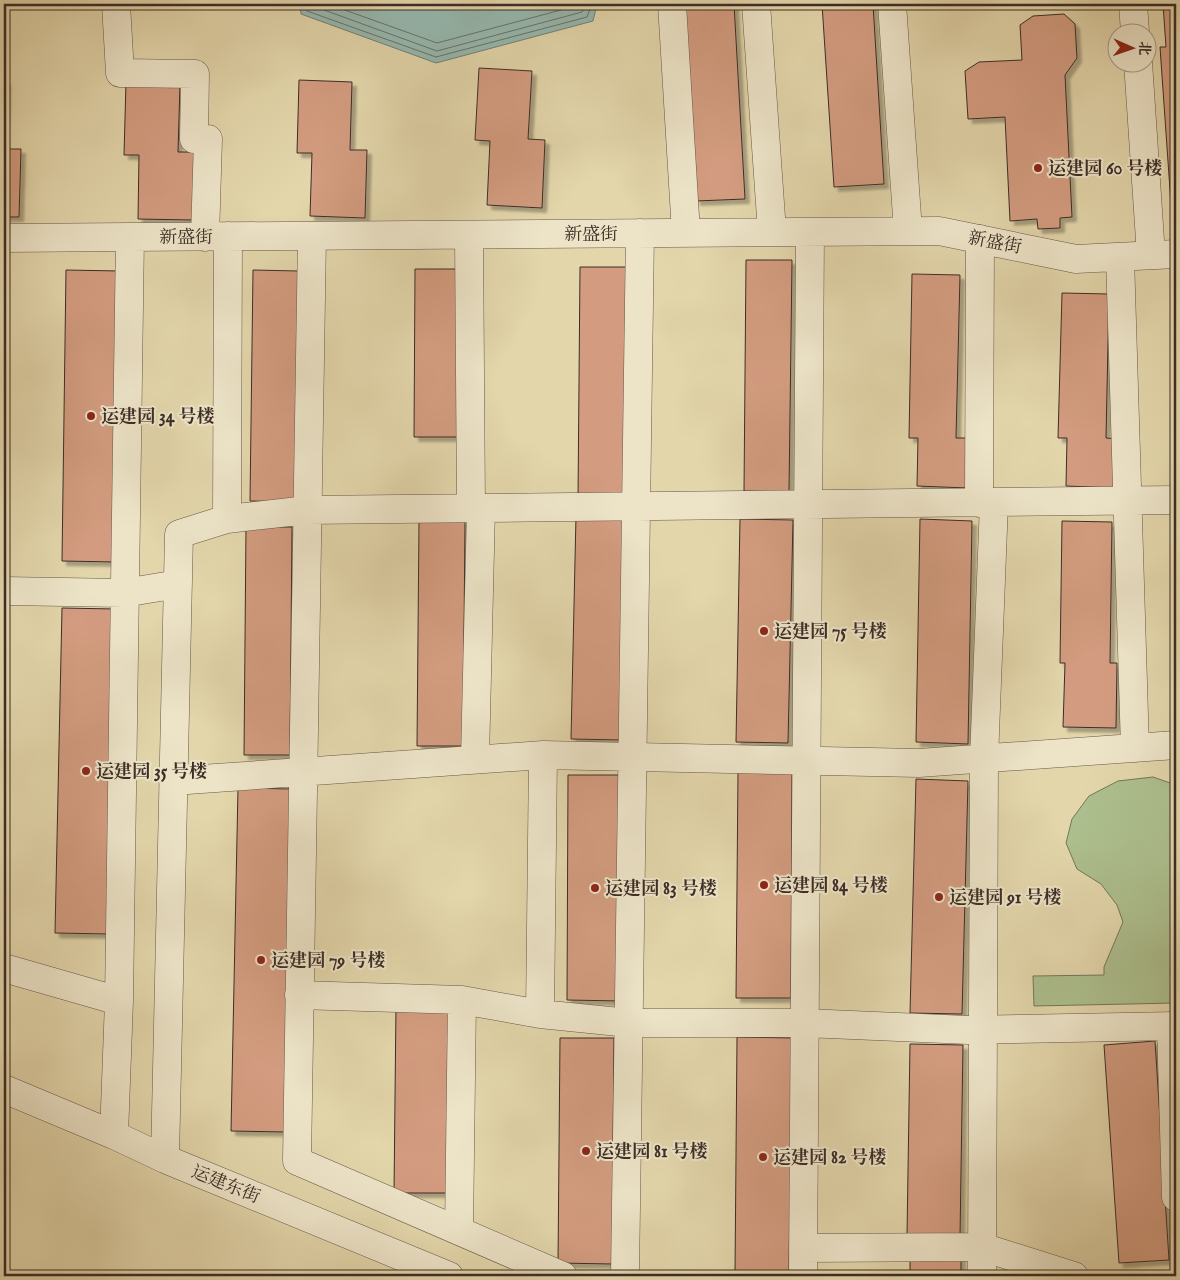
<svg xmlns="http://www.w3.org/2000/svg" width="1180" height="1280" viewBox="0 0 1180 1280" font-family="'IM FELL English','Noto Serif SC',serif">
<defs>
<filter id="shadow"><feDropShadow dx="4.5" dy="4.5" stdDeviation="1" flood-color="#0004"/></filter>
</defs>
<rect width="100%" height="100%" fill="#e3d6ab"/>
<filter id="stains"><feTurbulence type="fractalNoise" baseFrequency=".004" numOctaves="4"/><feColorMatrix values="0 0 0 0 .2 0 0 0 0 .09 0 0 0 0 .02 0 0 0 .5 -.17"/></filter>
<radialGradient id="worn" r=".72"><stop offset=".6" stop-color="#630" stop-opacity="0"/><stop offset="1" stop-color="#630" stop-opacity=".3"/></radialGradient>
<path fill="#adbf8e" stroke="#74765a" d="M1153,777L1176,785V956L1170,972H1176V1003L1034,1006L1033,976L1104,975V967L1123,922L1117,905L1101,884L1077,869L1066,843L1072,819L1089,796L1118,781Z"/>
<path fill="#96b8af" stroke="#728079" d="M300,4H597L593,21L436,63L301,14Z"/>
<g fill="none" stroke-linecap="round" stroke-linejoin="round">
<path stroke="#69726b" stroke-width="1" d="M305,4L307,11L436,57L587,17L592,4
M311,4L313,6L437,51L582,12L586,4
M328,4L437,43L576,6L578,4"/>
</g>
<path fill="#d39c80" stroke="#3c2d27" filter="url(#shadow)" d="M685,4H734L745,199L696,201Z
M822,4H873L884,184L834,187Z
M1163,4H1176V233H1173L1160,47H1166Z
M1064,14L1075,24L1077,58L1065,75L1072,217L1060,218V228L1038,229L1037,219L1010,221L1005,117L968,119L965,71L979,62L1022,60L1020,25L1033,16Z
M479,68L532,71L528,139L545,140L542,208L487,205L490,141L475,140Z
M299,80L352,82L350,150H367L365,218L310,216L312,153H297Z
M4,81H6L4,149H21L19,217H4Z
M126,82L180,84L178,152H195L193,220L138,219L139,155H124Z
M746,260H792L789,492L744,491Z
M580,267H626L623,498H578Z
M415,269H460V437H414Z
M66,270L120,271L116,562L62,561Z
M253,270L299,271L296,502L250,501Z
M912,274L960,275L956,438H969L968,488L917,486L918,438H909Z
M1062,293L1109,294L1106,438L1118,439L1117,488L1066,486L1067,438H1058Z
M576,516L628,517L623,740L571,739Z
M740,519L793,520L788,743L736,742Z
M920,519L972,521L968,744L916,742Z
M419,521H465L463,746H417Z
M1062,521L1112,522L1110,663H1117L1116,728L1063,727L1065,663H1060Z
M246,527H292L290,755H244Z
M62,608L116,609L109,934L55,933Z
M738,772H792L791,998H736Z
M568,775H623L621,1001L567,1000Z
M916,779L968,781L962,1014L910,1013Z
M238,788L292,789L285,1132L231,1131Z
M396,1005H449L447,1193H394Z
M737,1037L792,1038L789,1276H735Z
M560,1038H614L612,1264L558,1263Z
M1155,1041L1169,1260L1119,1263L1104,1045Z
M910,1044L963,1045L960,1236L907,1235Z
M961,1253V1276H910V1254Z"/>
<g fill="none" stroke-linecap="round" stroke-linejoin="round">
<g stroke="#665748" stroke-width="29">
<path id="minor" d="M116,4L120,73L195,74L194,139H208L205,237
M672,4L686,233
M756,4L772,232
M892,4L908,231
M1133,4L1135,32
M1138,62L1151,255
M469,235L471,508
M312,236L297,1161L563,1276
M4,238L939,231L1076,259L1176,254
M1120,257L1135,748
M979,503L980,239
M227,519L308,510L1176,500
M4,591L124,593L178,584
M475,759L481,508
M173,781L543,755L919,763L1176,745
M4,968L119,1001
M299,995L462,1000L540,1014L629,1023H805L968,1030L1176,1026
M540,1014L543,755
M1171,1026L1176,1197
M4,1089L114,1135L165,1159L449,1276
M114,1135L119,1001L130,237
M165,1159L179,534L227,519L228,236
M459,1231L462,1000
M803,1248L982,1247L1074,1276
M625,1276L640,233
M803,1276L810,232
M982,1276L984,759L994,503"/>
</g>
<use href="#minor" stroke="#ede4c8" stroke-width="28"/>
</g>
<g fill="#8f2418" stroke="#ede4c8" stroke-width="2">
<circle cx="1038" cy="168" r="5"/>
<circle cx="91" cy="416" r="5"/>
<circle cx="764" cy="631" r="5"/>
<circle cx="86" cy="771" r="5"/>
<circle cx="764" cy="885" r="5"/>
<circle cx="595" cy="888" r="5"/>
<circle cx="939" cy="897" r="5"/>
<circle cx="261" cy="960" r="5"/>
<circle cx="586" cy="1151" r="5"/>
<circle cx="763" cy="1157" r="5"/>
</g>
<g text-anchor="middle" stroke-width="4" stroke-linejoin="round" paint-order="stroke">
<g font-size="18" font-weight="bold" fill="#3c2d27" stroke="#ede4c8" text-anchor="start">
<text x="1048" y="174">运建园 60 号楼</text>
<text x="101" y="422">运建园 34 号楼</text>
<text x="774" y="637">运建园 75 号楼</text>
<text x="96" y="777">运建园 35 号楼</text>
<text x="774" y="891">运建园 84 号楼</text>
<text x="605" y="894">运建园 83 号楼</text>
<text x="949" y="903">运建园 91 号楼</text>
<text x="271" y="966">运建园 79 号楼</text>
<text x="596" y="1157">运建园 81 号楼</text>
<text x="773" y="1163">运建园 82 号楼</text>
</g>
<g font-size="18" fill="#3c2d27" stroke="#ede4c8">
<text x="591" y="240">新盛街</text>
<text x="186" y="243">新盛街</text>
<text transform="translate(995 242) rotate(11)" y="6">新盛街</text>
<text transform="translate(226 1184) rotate(22)" y="6">运建东街</text>
</g>
</g>
<rect width="1180" height="1280" fill="none" stroke="#e3d6ab" stroke-width="20"/>
<rect x="5" y="5" width="1170" height="1270" fill="none" stroke="#3c2d27" stroke-width="2.5"/>
<rect x="10" y="10" width="1160" height="1260" fill="none" stroke="#3c2d27"/>
<g transform="translate(1132 48) rotate(92)"><circle r="24" fill="#ede4c8" stroke="#a69b88"/>
<path d="M0-4L9 19L0 12L-9 19Z" fill="#8f2418"/>
<text y="-8" font-size="14" font-weight="bold" text-anchor="middle" fill="#3c2d27">北</text>
</g>
<rect width="100%" height="100%" filter="url(#stains)"/>
<rect width="100%" height="100%" fill="url(#worn)"/>
</svg>
